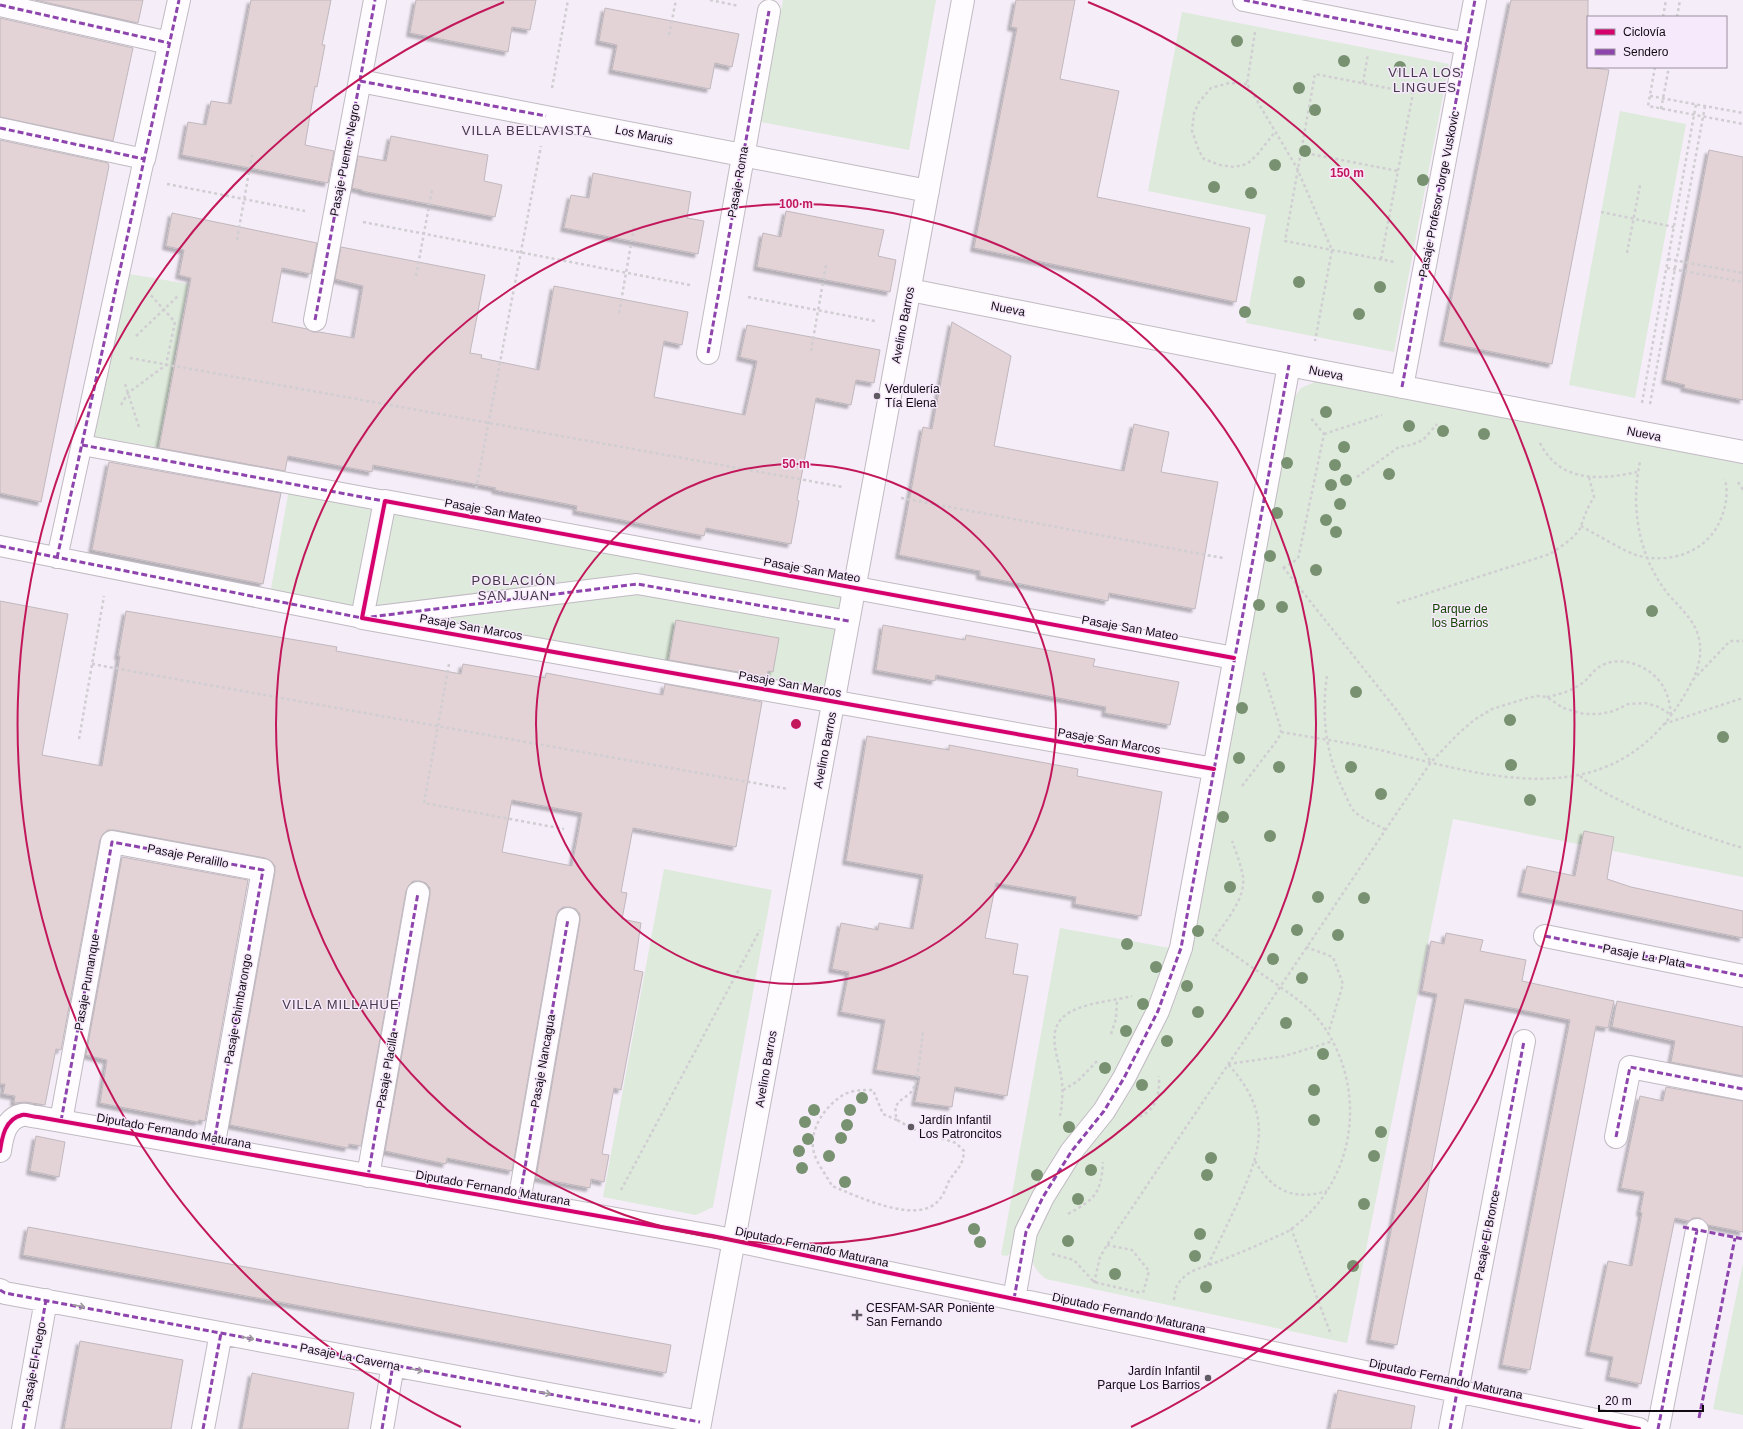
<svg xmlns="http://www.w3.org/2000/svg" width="1743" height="1429" viewBox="0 0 1743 1429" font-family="Helvetica,sans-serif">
<defs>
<filter id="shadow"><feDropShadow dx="-3.5" dy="3.5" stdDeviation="1" flood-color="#0004"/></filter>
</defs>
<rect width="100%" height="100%" fill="#f5edf8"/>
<path fill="#deeadc" d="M783,0H936L909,150L761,122Z
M1182,12L1449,64L1394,352L1246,323L1266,215L1148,191Z
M1620,111L1686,124L1635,398L1569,385Z
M130,274L188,284L159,448L94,436Z
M1315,382H1323L1743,464V877L1453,819L1347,1343L1046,1279C1038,1273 1031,1265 1032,1254C1035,1213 1083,1156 1105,1121C1122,1096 1137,1069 1153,1043L1292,400L1301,388Z
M290,484L854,588L834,702L269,600Z
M664,869L772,890L713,1207L696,1215L603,1197Z
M1060,928L1170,948L1159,982L1130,1049L1012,1252L1007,1256L1001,1255Z
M1743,1263V1415L1713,1409Z"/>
<path fill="#e3d3d6" stroke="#c0b8bd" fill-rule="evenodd" filter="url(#shadow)" d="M35,0H143L138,23Z
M251,0H331L322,45H325L317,87L315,86L305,145L334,151L328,183L182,155L188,122L206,125L211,101L231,104Z
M416,0H536L530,30L512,27L508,52L410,33Z
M1016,0H1075L1060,79L1119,91L1097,197L1250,228L1236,302L974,248L1017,28L1011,27Z
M1511,0H1588V67L1609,70L1552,364L1443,342Z
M605,8L739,34L732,67L715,63L710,89L612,70L617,45L599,41Z
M0,18L133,48L113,141L0,117Z
M391,136L488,155L484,181L502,185L495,217L362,191V190L352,188L358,156L386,161Z
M0,140L108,163L109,166L41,502L0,493Z
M1709,150L1743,157V400L1684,388L1685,385L1665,380Z
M593,173L691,192L687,218L704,221L698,254L564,228L571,195L589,198Z
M786,211L884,230L878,256L896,260L890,292L757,267L763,233L781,237Z
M172,213L317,243L311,274L282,268L272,322L307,329L313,332H319L354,338L363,286L335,279L341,247L485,275L470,353L482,355L481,358L539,370L554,286L688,312L682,345L664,341L654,397L745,415L757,361L740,357L747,325L880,350L874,383L856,380L851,405L816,398L797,500L799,501L791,544L706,528L704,536L576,511L577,506L495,490L496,488L373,465L372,472L288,456L285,471L159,448L191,278L179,275L184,250L166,246Z
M952,322L1011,356L994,446L1124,471L1134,424L1169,432L1161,472L1218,482L1195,609L1109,593L1108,601L980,576V571L899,555L923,427L932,429Z
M109,462L281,493L263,584L92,550Z
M0,601L68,614L42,755L102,766L120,656H118L126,611L337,647L336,651L461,674L463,664L545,678L546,673L663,695L665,684L762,702L736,847L633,828L621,892L627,893L622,919L641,923L634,970L643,972L621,1090L614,1088L602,1154L609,1155L604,1182L591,1179L590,1188L536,1178L580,921V914L576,909L570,907H563L558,911L556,917L512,1171L447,1158L446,1164L385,1151L430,895V888L426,883L420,881H413L409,885L406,891L361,1146L349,1144L348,1148L230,1125L275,872V866L271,861L265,858L114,830H108L103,834L100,840L61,1050L56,1049L45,1105L26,1102L14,1103L15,1096L3,1094L5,1084H0ZM512,800L582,813L572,866L502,852Z
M676,620L779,638L773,672L768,671L767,677L669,660Z
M883,625L965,640L966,635L1095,659L1093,666L1179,682L1170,725L1105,713L1106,707L936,675L935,681L876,670Z
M867,736L949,750V745L1078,769L1077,776L1162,792L1141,916L1075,904L1076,897L996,883L985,938L1018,944L1013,974L1028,976L1007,1096L955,1087L952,1107L915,1102L920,1077L876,1070L885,1020L841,1012L849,972L832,969L841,923L878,930L879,923L913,929L923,875L846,861Z
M1584,831L1614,837L1607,879L1631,887L1743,911V938L1521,893L1527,866L1575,876Z
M122,857L248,880L205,1121L199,1120L198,1122L100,1103L107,1060L86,1055Z
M1446,933L1483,940L1480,951L1526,960L1522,981L1614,1001L1608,1028L1596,1026L1530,1370L1502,1365L1570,1020L1517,1009L1465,999L1397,1345L1370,1340L1437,994L1422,991L1431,941L1444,944Z
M1617,1001L1743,1027V1076L1671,1062L1675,1041L1612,1027Z
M1666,1087L1743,1101V1232L1708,1225L1700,1218H1693L1689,1221L1675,1218L1641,1384L1609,1377L1613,1357L1589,1352L1608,1261L1632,1266L1642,1213L1640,1212L1644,1192L1621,1188L1640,1096L1663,1101Z
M36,1136L65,1142L59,1177L30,1171Z
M28,1227L671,1345L666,1373L23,1255Z
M80,1341L183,1360L171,1429H64Z
M252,1373L354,1393L348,1429H242Z
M1338,1390L1415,1406L1411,1429H1330Z"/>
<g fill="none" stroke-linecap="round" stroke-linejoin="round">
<g stroke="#c0bac2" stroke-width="22">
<path id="pedestrian" d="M0,128L144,159L57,558
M82,445L385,501
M0,546L362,618L637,584L849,621"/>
</g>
<g stroke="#c0bac2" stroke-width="24">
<path id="minor" d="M1244,0L1467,44
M0,5L169,43
M360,81L928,191
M144,159L179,0
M910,290L1304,368L1743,452
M315,320L375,0
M708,353L769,11
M1402,387L1475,0
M1214,769L362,618L385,501L1234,658
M1545,936L1743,976
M61,1121L112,842L263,870L213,1148
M1616,1137L1630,1067L1743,1089
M0,1151C2,1137 5,1119 22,1115C26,1114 33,1117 38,1117L712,1236L1639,1429
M368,1176L418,893
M519,1202L568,919
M0,1290L5,1293L700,1422
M1014,1299L1026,1232L1043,1197L1071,1152L1104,1111L1124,1078L1158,1011L1181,948L1289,365
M23,1429L46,1300
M203,1429L221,1333
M382,1429L393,1365
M699,1429L963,0
M1450,1429L1524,1041
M1658,1429L1697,1230"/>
</g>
<path stroke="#d0ced2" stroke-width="2.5" stroke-dasharray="3 3" stroke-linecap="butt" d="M710,0L739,6
M1663,17L1666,0
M1677,17L1680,0
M1255,32L1247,84L1297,168L1332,250L1315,341
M669,35L676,0
M1655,67L1648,106L1743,124
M1363,83L1368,54
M1247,84L1229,83L1211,88L1199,102L1194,113L1192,131L1199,151L1204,159L1220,165L1234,167L1247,164L1257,155L1275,132
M552,88L568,0
M1650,96L1743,113
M1661,109L1669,67
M1300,152L1398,171
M167,184L305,211
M1601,212L1674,227
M363,222L690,285
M237,240L252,155
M1627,253L1640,185
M1381,259L1413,93L1315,74L1285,241L1395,262
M1668,259L1743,273
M1667,268L1743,282
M416,276L432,190
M748,297L875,321
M619,313L634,227
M136,336L179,295
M811,351L826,265
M130,358L843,487
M125,384L139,427
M1642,403L1696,104
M1650,404L1705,106
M121,405L128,393L166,365L175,322L148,292
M1324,434L1382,415
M1540,443C1560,483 1600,480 1637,472
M1357,477L1399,447L1411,445L1423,440L1437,424
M1738,482L1743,490
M476,489L541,146
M901,498L1223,558
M1581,526C1596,534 1625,552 1639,556C1669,563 1701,554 1717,527C1725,512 1729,496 1725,479
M1283,567L1398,712L1431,762
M1283,568L1298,559L1324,434L1310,417
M1397,603L1550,554C1559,548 1578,536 1581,526C1585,514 1588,507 1594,497L1589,477
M92,664L788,789
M449,664L424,803L564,829
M1327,676C1321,717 1326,755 1344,792C1347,797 1350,807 1354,811C1362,819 1376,824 1386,830
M1693,680L1730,641H1743
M1547,697C1561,694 1575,690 1586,680C1590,676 1594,670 1599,667C1621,653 1653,667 1664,688C1669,697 1670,706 1671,715
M1664,724L1743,698
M1281,732C1314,738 1347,742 1380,750C1483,775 1601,815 1675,710C1688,690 1705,665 1699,639C1695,620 1680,608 1668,594C1639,558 1630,507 1640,462
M79,739L104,596
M1580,776C1594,788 1609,795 1625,803C1663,822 1702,836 1743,848
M1242,786L1278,739L1281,732L1280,726L1263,671
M1306,947L1333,957L1343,984L1328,1034
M1111,1034L1116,1019L1117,1000
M1228,1064L1285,1056L1333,1041
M1063,1090L1078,1081L1098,1060
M1060,1116C1062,1105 1063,1094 1062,1083C1060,1057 1041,1027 1072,1011C1090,1002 1113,1001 1132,996
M1134,1119C1155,1112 1160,1098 1159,1076
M897,1120L883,1114L873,1090C862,1090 852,1090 843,1095C824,1107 808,1131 814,1153C817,1164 827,1176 832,1186C857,1196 918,1226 939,1200C944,1195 946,1187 949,1181C956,1169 963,1167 964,1151L956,1143L913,1129L897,1120C890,1097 909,1101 914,1087C919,1073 921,1047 923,1031
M1255,1161C1272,1191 1294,1201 1327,1191
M621,1190L760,930
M1068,1214C1095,1199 1101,1194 1103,1162
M1291,1228L1331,1335
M1107,1245L1132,1250L1149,1271L1143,1293
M1052,1254L1074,1260L1094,1282L1141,1293
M1208,1265C1218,1244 1228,1223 1238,1202C1263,1147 1272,1113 1228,1064
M1094,1283L1100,1257L1107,1245L1431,762L1458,734L1474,720L1492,709L1528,698L1537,696L1547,697L1563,708L1584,714H1599L1614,711L1628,704L1645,703L1659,707L1671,715
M1174,1300C1175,1291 1176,1284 1183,1278C1190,1270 1202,1268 1212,1264C1232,1256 1252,1248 1271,1239C1277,1236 1284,1234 1290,1230C1358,1181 1369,1085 1319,1020C1307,1005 1291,995 1275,983C1254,969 1233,954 1213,940C1224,923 1246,899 1243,877C1241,865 1236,852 1232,841"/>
<use href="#pedestrian" stroke="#fefcfe" stroke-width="20"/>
<use href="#minor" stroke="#fefcfe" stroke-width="22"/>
<path stroke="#8e44ad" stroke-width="3" stroke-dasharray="6 3" stroke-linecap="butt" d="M1244,0L1467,44
M0,5L169,43
M360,81L546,116
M0,128L144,159
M315,320L375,0
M708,353L769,11
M1402,387L1475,0
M82,445L389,502
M0,546L362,618L637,584L849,621
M57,558L179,0
M1545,936L1743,976
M61,1121L112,842L263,870L213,1148
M1616,1137L1630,1067L1743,1089
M368,1176L418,893
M519,1202L568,919
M1683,1227L1743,1239
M0,1290L5,1293L700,1422
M1014,1299L1026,1232L1043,1197L1071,1152L1104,1111L1124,1078L1158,1011L1181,948L1289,365
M1699,1418L1735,1238
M23,1429L46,1300
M203,1429L221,1333
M382,1429L393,1365
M1450,1429L1524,1041
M1658,1429L1697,1230"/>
<g stroke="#f7e9fc" stroke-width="6">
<path id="cycleway" d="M1214,769L362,618L385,501L1234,658
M0,1151C2,1137 5,1119 22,1115C26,1114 33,1117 38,1117L712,1236L1639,1429"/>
</g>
<use href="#cycleway" stroke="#d6006c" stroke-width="4"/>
</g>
<g fill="#789170">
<circle cx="1237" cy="41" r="6"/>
<circle cx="1344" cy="61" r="6"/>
<circle cx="1400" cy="67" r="6"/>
<circle cx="1299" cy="88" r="6"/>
<circle cx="1315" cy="110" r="6"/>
<circle cx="1305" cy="151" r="6"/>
<circle cx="1275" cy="165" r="6"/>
<circle cx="1423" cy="180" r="6"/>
<circle cx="1214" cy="187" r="6"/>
<circle cx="1251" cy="193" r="6"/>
<circle cx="1299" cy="282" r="6"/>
<circle cx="1380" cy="287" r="6"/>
<circle cx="1245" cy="312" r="6"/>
<circle cx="1359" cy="314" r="6"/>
<circle cx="1326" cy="412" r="6"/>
<circle cx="1409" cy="426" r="6"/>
<circle cx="1443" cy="431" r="6"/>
<circle cx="1484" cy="434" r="6"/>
<circle cx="1344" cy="447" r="6"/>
<circle cx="1287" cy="463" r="6"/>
<circle cx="1335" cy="465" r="6"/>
<circle cx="1389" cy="474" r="6"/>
<circle cx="1346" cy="480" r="6"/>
<circle cx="1331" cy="485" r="6"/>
<circle cx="1340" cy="504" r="6"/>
<circle cx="1277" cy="513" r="6"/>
<circle cx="1326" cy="520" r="6"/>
<circle cx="1336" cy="532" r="6"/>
<circle cx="1270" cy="556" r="6"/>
<circle cx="1316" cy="570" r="6"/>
<circle cx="1259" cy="605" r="6"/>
<circle cx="1282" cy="607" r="6"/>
<circle cx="1652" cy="611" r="6"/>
<circle cx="1356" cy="692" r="6"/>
<circle cx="1242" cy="708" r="6"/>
<circle cx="1510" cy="720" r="6"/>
<circle cx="1723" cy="737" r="6"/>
<circle cx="1239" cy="758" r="6"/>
<circle cx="1511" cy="765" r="6"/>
<circle cx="1279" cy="767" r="6"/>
<circle cx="1351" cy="767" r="6"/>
<circle cx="1381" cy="794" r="6"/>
<circle cx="1530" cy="800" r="6"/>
<circle cx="1223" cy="817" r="6"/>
<circle cx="1270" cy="836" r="6"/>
<circle cx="1230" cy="887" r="6"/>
<circle cx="1318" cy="897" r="6"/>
<circle cx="1364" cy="898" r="6"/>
<circle cx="1297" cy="930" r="6"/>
<circle cx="1198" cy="931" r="6"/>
<circle cx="1338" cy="935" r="6"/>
<circle cx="1127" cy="944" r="6"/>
<circle cx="1273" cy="959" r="6"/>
<circle cx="1156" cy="967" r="6"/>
<circle cx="1302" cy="978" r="6"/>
<circle cx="1187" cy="986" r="6"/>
<circle cx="1143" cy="1004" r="6"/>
<circle cx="1198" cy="1012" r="6"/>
<circle cx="1286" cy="1023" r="6"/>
<circle cx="1126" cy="1031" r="6"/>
<circle cx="1167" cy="1041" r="6"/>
<circle cx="1323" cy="1054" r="6"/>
<circle cx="1105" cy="1068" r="6"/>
<circle cx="1142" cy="1085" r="6"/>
<circle cx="1314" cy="1090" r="6"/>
<circle cx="862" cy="1098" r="6"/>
<circle cx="814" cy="1110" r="6"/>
<circle cx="850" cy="1110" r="6"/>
<circle cx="1314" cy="1120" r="6"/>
<circle cx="805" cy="1122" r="6"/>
<circle cx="847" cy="1125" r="6"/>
<circle cx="1069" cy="1127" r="6"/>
<circle cx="1381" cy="1132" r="6"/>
<circle cx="841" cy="1138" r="6"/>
<circle cx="808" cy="1139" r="6"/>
<circle cx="799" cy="1151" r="6"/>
<circle cx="829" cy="1156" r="6"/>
<circle cx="1374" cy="1156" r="6"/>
<circle cx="1211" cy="1158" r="6"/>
<circle cx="802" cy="1168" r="6"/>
<circle cx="1091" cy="1170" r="6"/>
<circle cx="1037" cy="1175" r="6"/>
<circle cx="1207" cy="1175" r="6"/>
<circle cx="845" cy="1182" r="6"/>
<circle cx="1078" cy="1199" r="6"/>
<circle cx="1364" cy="1204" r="6"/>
<circle cx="974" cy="1229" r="6"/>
<circle cx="1200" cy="1234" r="6"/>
<circle cx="1068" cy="1241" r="6"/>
<circle cx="980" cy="1242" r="6"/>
<circle cx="1195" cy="1256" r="6"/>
<circle cx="1353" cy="1266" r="6"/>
<circle cx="1115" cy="1274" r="6"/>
<circle cx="1206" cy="1287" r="6"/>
</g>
<defs><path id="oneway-shaft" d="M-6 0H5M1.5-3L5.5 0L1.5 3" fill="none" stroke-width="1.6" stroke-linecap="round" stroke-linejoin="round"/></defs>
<g stroke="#9f9c9f">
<use href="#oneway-shaft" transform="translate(79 1306) rotate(11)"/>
<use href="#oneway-shaft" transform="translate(248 1338) rotate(11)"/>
<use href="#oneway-shaft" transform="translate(417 1370) rotate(11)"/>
<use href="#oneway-shaft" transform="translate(545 1393) rotate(11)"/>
</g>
<g fill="none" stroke="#c2185b" stroke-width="2">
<circle cx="796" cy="724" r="260"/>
<circle cx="796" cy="724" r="520"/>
<path d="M461 1427A779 779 0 0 1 504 2M1088 2A779 779 0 0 1 1131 1427"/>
</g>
<g fill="#605a62" stroke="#f7e9fc" stroke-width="1.5">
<circle cx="877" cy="396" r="4"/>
<circle cx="911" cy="1127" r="4"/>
<path d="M855 1309h4v4h4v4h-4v4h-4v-4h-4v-4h4z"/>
<circle cx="1208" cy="1378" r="4"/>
</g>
<g text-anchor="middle" stroke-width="3" stroke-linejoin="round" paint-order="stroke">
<g font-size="12" fill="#100b11" stroke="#f7e9fc">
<text transform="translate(644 135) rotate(11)" y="4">Los Maruis</text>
<text transform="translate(345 160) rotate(-79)" y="4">Pasaje Puente Negro</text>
<text transform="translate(738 182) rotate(-80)" y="4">Pasaje Roma</text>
<text transform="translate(1439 194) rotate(-79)" y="4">Pasaje Profesor Jorge Vuskovic</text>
<text transform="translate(1008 309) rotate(11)" y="4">Nueva</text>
<text transform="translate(903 325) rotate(-79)" y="4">Avelino Barros</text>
<text transform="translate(1326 373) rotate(11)" y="4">Nueva</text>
<text transform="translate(1644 434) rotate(11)" y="4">Nueva</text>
<text transform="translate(493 511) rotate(10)" y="4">Pasaje San Mateo</text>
<text transform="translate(812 570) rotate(10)" y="4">Pasaje San Mateo</text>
<text transform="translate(471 627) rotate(10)" y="4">Pasaje San Marcos</text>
<text transform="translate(1130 628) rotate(10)" y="4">Pasaje San Mateo</text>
<text transform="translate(790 684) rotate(10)" y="4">Pasaje San Marcos</text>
<text transform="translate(1109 741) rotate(10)" y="4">Pasaje San Marcos</text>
<text transform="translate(825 750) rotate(-79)" y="4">Avelino Barros</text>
<text transform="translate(188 856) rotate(11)" y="4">Pasaje Peralillo</text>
<text transform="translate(1644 956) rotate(11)" y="4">Pasaje La Plata</text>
<text transform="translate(87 982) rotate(-80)" y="4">Pasaje Pumanque</text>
<text transform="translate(238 1009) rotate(-80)" y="4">Pasaje Chimbarongo</text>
<text transform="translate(543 1061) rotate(-80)" y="4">Pasaje Nancagua</text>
<text transform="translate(766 1069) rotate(-80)" y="4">Avelino Barros</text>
<text transform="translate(387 1070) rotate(-80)" y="4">Pasaje Placilla</text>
<text transform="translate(174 1131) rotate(10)" y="4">Diputado Fernando Maturana</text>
<text transform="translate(493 1188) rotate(10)" y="4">Diputado Fernando Maturana</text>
<text transform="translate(1487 1235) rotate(-79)" y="4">Pasaje El Bronce</text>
<text transform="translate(812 1247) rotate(12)" y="4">Diputado Fernando Maturana</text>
<text transform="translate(1129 1313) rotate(12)" y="4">Diputado Fernando Maturana</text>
<text transform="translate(350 1357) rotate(11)" y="4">Pasaje La Caverna</text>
<text transform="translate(34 1365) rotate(-80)" y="4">Pasaje El Fuego</text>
<text transform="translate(1446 1379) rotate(12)" y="4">Diputado Fernando Maturana</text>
</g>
<g font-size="12" fill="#100b11" stroke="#f7e9fc" text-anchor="start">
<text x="885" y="393">Verdulería<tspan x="885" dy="14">Tía Elena</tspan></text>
<text x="919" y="1124">Jardín Infantil<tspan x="919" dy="14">Los Patroncitos</tspan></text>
<text x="866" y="1312">CESFAM-SAR Poniente<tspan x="866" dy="14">San Fernando</tspan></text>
<text x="1200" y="1375" text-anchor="end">Jardín Infantil<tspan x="1200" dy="14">Parque Los Barrios</tspan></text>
</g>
<g font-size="12" fill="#124601" stroke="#f7e9fc">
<text x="1460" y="613">Parque de<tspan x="1460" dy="14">los Barrios</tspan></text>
</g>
<g font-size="13" letter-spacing="1" fill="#453949" stroke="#f7e9fc">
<text x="1425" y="77">VILLA LOS<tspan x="1425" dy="15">LINGUES</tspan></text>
<text x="527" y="135">VILLA BELLAVISTA</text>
<text x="514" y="585">POBLACIÓN<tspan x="514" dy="15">SAN JUAN</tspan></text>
<text x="341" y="1009">VILLA MILLAHUE</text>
</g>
</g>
<circle cx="796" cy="724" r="6" fill="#c2185b" stroke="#f7e9fc" stroke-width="2"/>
<g font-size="12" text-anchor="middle" font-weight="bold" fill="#c2185b" stroke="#f7e9fc" stroke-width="3" stroke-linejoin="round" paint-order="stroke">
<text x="1347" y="177">150 m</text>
<text x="796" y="208">100 m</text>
<text x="796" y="468">50 m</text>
</g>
<rect x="1587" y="16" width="140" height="52" fill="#f7e9fc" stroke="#9b909e"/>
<rect x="1595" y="29" width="20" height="6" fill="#d6006c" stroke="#9b909e"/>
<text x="1623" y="36" font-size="12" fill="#100b11">Ciclovía</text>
<rect x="1595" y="49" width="20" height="6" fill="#8e44ad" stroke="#9b909e"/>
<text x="1623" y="56" font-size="12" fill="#100b11">Sendero</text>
<path d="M1599 1405v6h104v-6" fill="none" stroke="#100b11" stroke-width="2"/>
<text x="1605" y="1405" font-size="12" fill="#100b11" stroke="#f7e9fc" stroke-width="3" paint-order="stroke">20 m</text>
</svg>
